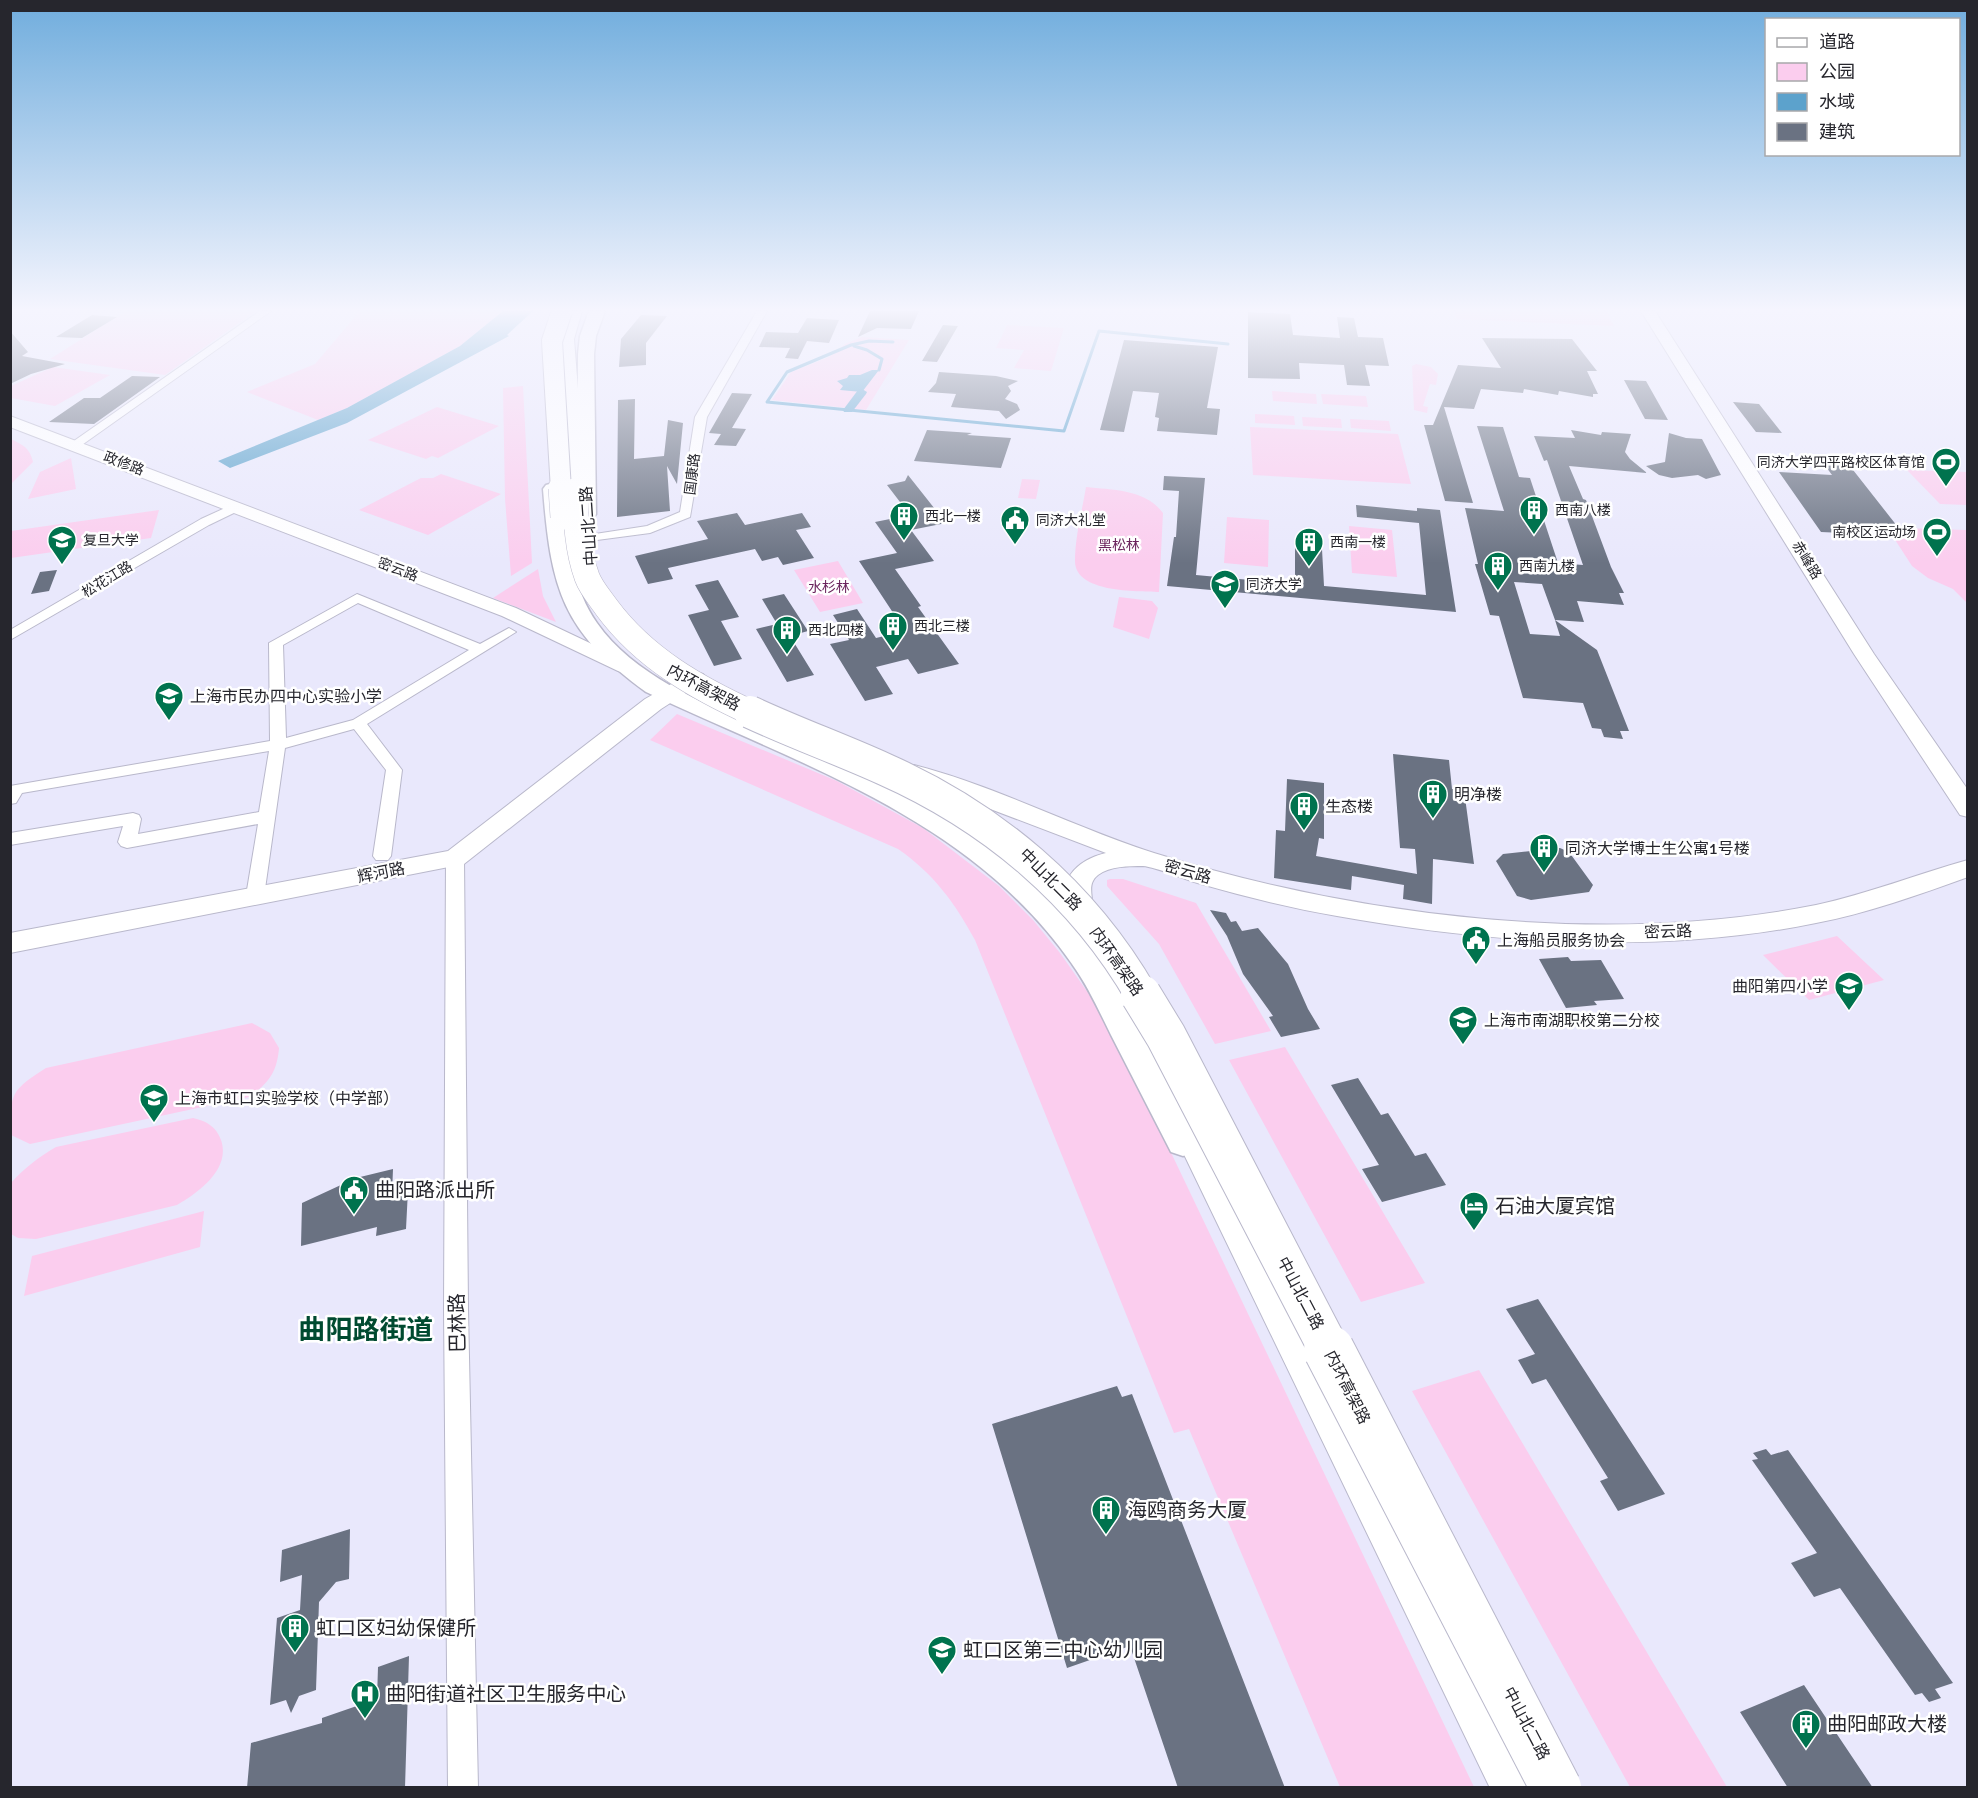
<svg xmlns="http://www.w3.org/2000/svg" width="1978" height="1798" viewBox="0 0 1978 1798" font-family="Signika,'Noto Sans SC',sans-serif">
<rect width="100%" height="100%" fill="#e9e8fc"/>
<path fill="#fbcdee" d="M126,311H256L165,375L50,359Z
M360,311H503L460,346L347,408L318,420L247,392L315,364Z
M1454,311H1606L1614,326L1457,319Z
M1007,325L1064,328L1051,371L1014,368L1024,350L996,348Z
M862,337L909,340L866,410L772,400L791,372L829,357L845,344Z
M1416,364L1431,367L1438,374L1436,385L1430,384L1423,406L1428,407L1427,413L1414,410L1412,366Z
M53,367L110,375L55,406L11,398V386Z
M523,386L532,563L511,576L505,499L503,388Z
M1272,391L1316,394L1317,404L1273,401Z
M1321,394L1366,396L1368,407L1323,404Z
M437,407L499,426L438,458L432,456L426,459L368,440Z
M1255,414L1294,416L1295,425L1255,423Z
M1302,417L1341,419L1342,428L1303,426Z
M1350,419L1389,421L1391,431L1351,428Z
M1250,427L1398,434L1411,484L1253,475Z
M11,439C23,445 30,448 33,462L11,484Z
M71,458L76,489L28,499L40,472Z
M1907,470L1967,472V505L1940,504Z
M441,474L501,494L428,535L359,510L421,478H433Z
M1022,479L1040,480L1036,499L1018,498Z
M1086,487C1113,490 1145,489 1163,513L1159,592C1137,591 1075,593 1075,561C1075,537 1082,511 1086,487Z
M159,510L151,538L11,558V531Z
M1227,517L1269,520L1268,567L1224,563Z
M1349,526L1392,530L1397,577L1352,573Z
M1902,528L1967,530V603L1953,589L1928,578L1912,566L1890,532L1905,533Z
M838,561L863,603L820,612L794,570Z
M538,569L543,596L556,622L493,598Z
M1119,597L1152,601L1158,608L1149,639L1113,627Z
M677,714L837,781L923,828L999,886L1033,920L1060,953L1091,997L1165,1140L1474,1787H1340L1189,1429L1174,1433L975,940C955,903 933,873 898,849L650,740Z
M1110,879H1123L1196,903L1271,1031L1215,1044L1159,944L1107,886V880Z
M1837,936L1884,980L1809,1000L1763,955Z
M252,1023L270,1033L279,1048C277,1072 269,1083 249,1097L30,1144L11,1135C10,1094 10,1091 46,1068Z
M1285,1047L1425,1283L1361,1302L1229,1060Z
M193,1118C206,1121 216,1126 221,1140C231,1169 199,1192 177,1205L36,1239L18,1238L11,1234V1183C24,1168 39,1157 56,1147Z
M204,1211L200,1247L24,1296L32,1256Z
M1479,1370L1727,1787H1630L1412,1391Z"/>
<path fill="#5ca2cc" d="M503,311H533L507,335L509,336L347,423L230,468L218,461L347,408L460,346Z
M872,370H879L862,392L840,390L843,386L837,381L847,378L849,375H860Z"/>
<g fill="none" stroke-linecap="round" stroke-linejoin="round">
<path stroke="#5ca2cc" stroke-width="3" d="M893,342L869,341L851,345L787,372L767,402L1064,431L1099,331L1228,344
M854,346L867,350L882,359L879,370"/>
<path fill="#5ca2cc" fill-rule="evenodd" d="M862,389L867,392L866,394L852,412H844L843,410L858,390Z"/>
</g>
<path fill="#6a7282" d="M870,311H919L911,329L877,328L858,337Z
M1248,312L1290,314L1293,335L1340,338L1337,317L1354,318L1358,337L1383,338L1389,366L1365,365L1370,386L1347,385L1344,365L1299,363L1300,379L1248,378Z
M92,315L117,317L82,338L56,337Z
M641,315L667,316L646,343V365L619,367L621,339Z
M807,318L839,320L829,343L807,341L798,359L785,358L790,348L759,347L766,332L798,333Z
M943,325L958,326L937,362L922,361Z
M10,331L28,352L22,356L65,364L31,374L10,384Z
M1482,338L1572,339L1597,371H1587L1598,394H1593V397L1559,391L1558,395L1524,389L1523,393L1481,389L1474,409L1444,407L1473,503L1445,501L1424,425H1433L1458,365L1501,368Z
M1124,340L1218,347L1207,408L1220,409L1217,435L1157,431L1159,418L1155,417L1159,393L1133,391L1124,432L1100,430Z
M939,372L996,376L1018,381L1008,386L1011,391L1005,399L1017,404L1020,410L1006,419L999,411L951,407L956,394L928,392L936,383Z
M132,376L160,377L94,424L49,422L84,398H100Z
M1624,380L1646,381L1668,420L1645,419Z
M732,393L752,394L732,428L746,429L736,446L714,445L721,434L709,433Z
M635,399L634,459L664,456L668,420L683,423L677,484L667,466L670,511L617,517L618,400Z
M1733,402L1759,404L1782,433L1756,432Z
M1477,426L1503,427L1519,477L1530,478L1558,563L1583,565L1547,460L1544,461L1534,436L1575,438L1571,430L1601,435L1602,432L1631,434L1625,452L1630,459L1647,473L1569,466L1583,499L1586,500L1611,567L1624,593H1619L1624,605L1577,601L1584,622L1555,620L1542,584L1514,582L1530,634L1560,636L1555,620L1597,650L1629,731H1620L1623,739L1604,737L1601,729L1592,728L1583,703L1523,698L1499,616L1490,615L1475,564H1478L1465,508L1504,511Z
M927,430L972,433L967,435L1011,438L1001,468L914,461Z
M1669,433L1686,438L1702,439L1721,475L1706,479L1698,475L1672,478L1659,475L1646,466L1665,462Z
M1821,460L1846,461L1901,531L1860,529L1865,534L1821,532L1779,472L1832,475Z
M908,475L946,523L911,530L934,561L895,569L921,606L918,607L959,664L918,674L908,659L876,667L893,694L865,701L830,644L849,640L833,615L857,609L876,638L905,631L859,561L897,553L875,522L910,515L887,485L905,481Z
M1164,476L1205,478L1196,575L1295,584V547L1322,549L1324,586L1426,595L1419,523L1357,517L1356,505L1417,511V508L1440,510L1456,612L1167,586L1174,537H1176L1179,491L1163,490Z
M737,513L745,525L802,513L811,527L796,530L814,558L783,565L778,557L762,561L755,549L668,568L673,579L648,584L635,556L708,539L697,521Z
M57,570L49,591L31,594L40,572Z
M718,580L739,617L721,621L742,659L714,666L688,615L709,610L695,585Z
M784,594L808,631L790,636L814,675L787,682L756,629L777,624L762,599Z
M1393,754L1449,760L1452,789L1464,790L1474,864L1433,859L1432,904L1403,899L1404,885L1352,876L1351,890L1274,878L1276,830L1285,831L1287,779L1324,783V839L1319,838L1316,856L1417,874L1415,849L1400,848Z
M1560,848L1569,852L1593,885L1589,892L1531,900L1517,896L1496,861L1503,854Z
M1210,910L1226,913L1231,922L1236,921L1242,931L1258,928L1288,964L1308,1009L1320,1029L1281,1037L1269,1017L1273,1016L1243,974L1227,936Z
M1568,957L1571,961L1601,960L1624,999L1594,1001L1597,1005L1566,1008L1539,959Z
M1358,1078L1381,1115L1388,1113L1415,1156L1426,1153L1446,1185L1382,1202L1362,1169L1379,1165L1331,1085Z
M393,1169L392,1194L408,1190L406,1229L376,1236L377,1227L301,1246L302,1203L356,1178Z
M1538,1299L1665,1494L1618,1511L1600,1481L1608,1478L1546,1379L1532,1384L1518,1360L1535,1354L1506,1309Z
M1117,1386L1122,1397L1132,1394L1285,1788H1178L1130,1646L1067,1668L992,1424Z
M1766,1449L1771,1455L1788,1450L1953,1683L1935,1689L1941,1698L1929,1702L1922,1693L1915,1695L1840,1588L1814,1597L1791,1563L1817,1553L1752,1460L1758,1459L1753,1453Z
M350,1529L349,1579L336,1582L319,1602L316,1690L299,1696L291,1713L286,1700L270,1705L277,1618L300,1610L302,1575L280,1582L282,1550Z
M409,1656L405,1788H247L251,1743L322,1723V1718L377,1699L378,1667Z
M1804,1685L1873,1788H1788L1740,1712Z"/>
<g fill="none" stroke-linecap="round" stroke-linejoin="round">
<g stroke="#b9b8cb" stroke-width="2">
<path id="street" d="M260,311H271L79,447H71V443Z
M757,311H767L707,417L690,517L650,533L582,542L581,539L582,536L647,526L680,512L695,417Z
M236,503L242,507L240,510L209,525L10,640V630L201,519Z
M357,594L480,644L509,628L516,632L367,724L402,770L391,856L388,860H376L373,856L386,770L354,729L285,748L264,896L261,900L255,902L249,900L246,896L258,824L127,848L121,846L118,842L123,826L10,845V833L133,813L139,815L141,819L138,834L259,812L269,751L22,793L16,803L10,804V786L270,741L269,643ZM358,603L469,650L353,720L286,738L283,645Z
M455,852L461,854L464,858L468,1309L478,1788H448L444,1309L446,858L449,854Z"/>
</g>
<g stroke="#b9b8cb" stroke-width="2">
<path id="secondary" d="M1641,311H1655L1874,654L1968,790V817L1960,815L1854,654Z
M10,416L516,608L632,663L635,667L632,671L625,673L618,671L502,616L10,427Z
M696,672L703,674L707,678L703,682L661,709L464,864L10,953V933L448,851L645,699L689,674Z
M914,765C996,786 1073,827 1154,853C1359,917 1604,947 1816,905C1868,894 1917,874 1968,860V877C1918,895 1868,913 1816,923C1659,955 1494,944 1337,916C1291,908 1246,897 1201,884C1186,880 1156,867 1143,866C1129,866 1110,866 1098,875C1084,886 1097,901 1090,913L1081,916L1072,913C1053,882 1077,860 1106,853L906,777L903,772L906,767Z"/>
</g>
<g stroke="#b9b8cb" stroke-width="3">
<path id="primary" d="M589,311H605L596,336L594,354L596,514L593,518H579L576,514L578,354L580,336Z
M553,483L560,485L563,489C567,534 570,585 597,623C645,692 755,722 830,755C887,781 943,810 993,849C1027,875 1060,906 1087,940C1109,967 1124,1000 1141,1031C1160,1068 1181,1104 1200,1142L1195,1152L1183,1156L1171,1152C1151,1113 1131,1074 1111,1035C1099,1011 1088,986 1072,964C971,818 798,764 646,692C562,631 551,590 543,489L546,485Z"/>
</g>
<g stroke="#b9b8cb" stroke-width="2">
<path id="highway" d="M564,311H582L574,339L586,491L583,496L575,498L567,496L564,491L556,339Z
M1182,1095L1196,1100L1548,1788H1490L1163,1111L1168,1100Z"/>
</g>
<use href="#street" fill="#fff" fill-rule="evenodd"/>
<use href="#secondary" fill="#fff" fill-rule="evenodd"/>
<use href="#primary" fill="#fff" fill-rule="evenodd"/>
<use href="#highway" fill="#fff" fill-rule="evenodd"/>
<g stroke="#b9b8cb" stroke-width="22" stroke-linecap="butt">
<path id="highway-bridge-far4" d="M561,490L552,341L562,311"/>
</g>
<g stroke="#b9b8cb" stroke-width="26" stroke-linecap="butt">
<path id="highway-bridge-far3" d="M561,488L563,517
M575,491C576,520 577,550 587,577C591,588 600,598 607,608C644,658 697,688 754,714"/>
</g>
<g stroke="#b9b8cb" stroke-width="34" stroke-linecap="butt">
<path id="highway-bridge-far2" d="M750,712C795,733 840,749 884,769C992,817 1083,893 1142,996"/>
</g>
<g stroke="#b9b8cb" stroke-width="42" stroke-linecap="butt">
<path id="highway-bridge-far1" d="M1141,995L1166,1036L1330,1351"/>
</g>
<g stroke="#b9b8cb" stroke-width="52" stroke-linecap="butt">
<path id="highway-bridge" d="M1329,1350L1556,1788"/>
</g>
<use href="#highway-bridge-far4" stroke="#fff" stroke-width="20"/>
<use href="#highway-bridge-far3" stroke="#fff" stroke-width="25"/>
<use href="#highway-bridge-far2" stroke="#fff" stroke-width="32"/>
<use href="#highway-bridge-far1" stroke="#fff" stroke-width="40"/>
<use href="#highway-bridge" stroke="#fff" stroke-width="50"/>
</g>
<linearGradient id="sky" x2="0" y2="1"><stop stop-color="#70addd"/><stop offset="0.55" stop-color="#f5f5fe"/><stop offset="1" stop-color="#f5f5fe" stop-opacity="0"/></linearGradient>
<rect width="1978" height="563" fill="url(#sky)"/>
<defs>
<g id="stadium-pin" transform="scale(1.5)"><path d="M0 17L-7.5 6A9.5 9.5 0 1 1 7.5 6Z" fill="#00734e" stroke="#fff"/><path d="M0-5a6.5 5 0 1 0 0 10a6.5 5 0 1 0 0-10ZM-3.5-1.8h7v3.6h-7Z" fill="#fff"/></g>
<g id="building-pin" transform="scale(1.5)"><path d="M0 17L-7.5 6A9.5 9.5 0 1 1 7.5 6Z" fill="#00734e" stroke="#fff"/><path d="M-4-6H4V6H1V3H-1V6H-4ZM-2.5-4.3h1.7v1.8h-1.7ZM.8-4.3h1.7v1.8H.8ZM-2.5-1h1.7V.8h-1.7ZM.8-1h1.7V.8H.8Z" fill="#fff"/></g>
<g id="civic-pin" transform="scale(1.5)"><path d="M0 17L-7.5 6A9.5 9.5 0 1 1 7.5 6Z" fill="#00734e" stroke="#fff"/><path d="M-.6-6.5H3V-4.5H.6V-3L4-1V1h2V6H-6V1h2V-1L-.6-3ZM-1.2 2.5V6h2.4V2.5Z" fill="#fff"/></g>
<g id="university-pin" transform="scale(1.5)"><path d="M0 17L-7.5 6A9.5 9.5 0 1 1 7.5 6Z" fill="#00734e" stroke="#fff"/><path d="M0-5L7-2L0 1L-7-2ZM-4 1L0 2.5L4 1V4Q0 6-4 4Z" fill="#fff"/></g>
<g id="school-pin" transform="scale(1.5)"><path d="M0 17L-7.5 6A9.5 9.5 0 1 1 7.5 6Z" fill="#00734e" stroke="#fff"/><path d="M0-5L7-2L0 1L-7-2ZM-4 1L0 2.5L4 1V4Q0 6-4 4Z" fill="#fff"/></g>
<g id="hotel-pin" transform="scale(1.5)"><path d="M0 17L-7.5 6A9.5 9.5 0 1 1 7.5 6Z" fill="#00734e" stroke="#fff"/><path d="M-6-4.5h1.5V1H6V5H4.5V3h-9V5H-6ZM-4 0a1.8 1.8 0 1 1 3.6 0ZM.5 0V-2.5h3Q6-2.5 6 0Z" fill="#fff"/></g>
<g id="hospital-pin" transform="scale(1.5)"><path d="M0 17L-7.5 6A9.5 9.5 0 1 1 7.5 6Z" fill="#00734e" stroke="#fff"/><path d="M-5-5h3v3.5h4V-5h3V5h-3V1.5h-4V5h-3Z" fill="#fff"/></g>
</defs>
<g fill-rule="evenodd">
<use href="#stadium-pin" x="1946" y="462"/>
<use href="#building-pin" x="1534" y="510"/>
<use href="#building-pin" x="904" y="516"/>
<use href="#civic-pin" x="1015" y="520"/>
<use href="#stadium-pin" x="1937" y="532"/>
<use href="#university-pin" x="62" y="540"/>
<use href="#building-pin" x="1309" y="542"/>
<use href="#building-pin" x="1498" y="566"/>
<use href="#university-pin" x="1225" y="584"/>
<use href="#building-pin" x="893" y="626"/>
<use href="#building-pin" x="787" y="630"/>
<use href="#school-pin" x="169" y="696"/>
<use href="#building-pin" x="1433" y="794"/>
<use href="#building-pin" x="1304" y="806"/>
<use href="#building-pin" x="1544" y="848"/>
<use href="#civic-pin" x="1476" y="940"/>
<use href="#school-pin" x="1849" y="986"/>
<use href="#school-pin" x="1463" y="1020"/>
<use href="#school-pin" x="154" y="1098"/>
<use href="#civic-pin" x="354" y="1190"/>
<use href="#hotel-pin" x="1474" y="1206"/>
<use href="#building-pin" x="1106" y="1510"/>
<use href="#building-pin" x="295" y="1628"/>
<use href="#school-pin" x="942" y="1650"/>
<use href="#hospital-pin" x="365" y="1694"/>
<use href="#building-pin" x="1806" y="1724"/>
</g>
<g text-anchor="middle" stroke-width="5" stroke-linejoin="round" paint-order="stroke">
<g font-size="14" fill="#26262d" stroke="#fff" text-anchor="start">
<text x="1925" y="467" text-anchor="end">同济大学四平路校区体育馆</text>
<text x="1555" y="515">西南八楼</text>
<text x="925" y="521">西北一楼</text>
<text x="1036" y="525">同济大礼堂</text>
<text x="1916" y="537" text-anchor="end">南校区运动场</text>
<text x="83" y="545">复旦大学</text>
<text x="1330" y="547">西南一楼</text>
<text x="1519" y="571">西南九楼</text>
<text x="1246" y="589">同济大学</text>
<text x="914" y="631">西北三楼</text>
<text x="808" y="635">西北四楼</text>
</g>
<g font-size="14" fill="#26262d" stroke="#fff">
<text transform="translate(124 463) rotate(21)" y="5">政修路</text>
<text transform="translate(692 474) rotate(-83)" y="5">国康路</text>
<text transform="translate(1807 560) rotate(58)" y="5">赤峰路</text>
<text transform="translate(398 569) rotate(21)" y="5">密云路</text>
<text transform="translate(107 579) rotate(-31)" y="5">松花江路</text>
</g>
<g font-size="14" fill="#6a235c" stroke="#fff">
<text x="1119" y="550">黑松林</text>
<text x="829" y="592">水杉林</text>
</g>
<g font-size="16" fill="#26262d" stroke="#fff">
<text transform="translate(588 526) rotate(-94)" y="6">中山北二路</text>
<text transform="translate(704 687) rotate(28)" y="6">内环高架路</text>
<text transform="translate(1188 871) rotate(16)" y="6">密云路</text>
<text transform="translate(381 872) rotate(-11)" y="6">辉河路</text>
<text transform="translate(1051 879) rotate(45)" y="6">中山北二路</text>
<text transform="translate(1668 931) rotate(-2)" y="6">密云路</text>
<text transform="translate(1117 961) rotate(55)" y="6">内环高架路</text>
<text transform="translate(1301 1293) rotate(62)" y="6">中山北二路</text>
<text transform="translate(1348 1387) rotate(63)" y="6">内环高架路</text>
<text transform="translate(1527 1723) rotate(62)" y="6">中山北二路</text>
</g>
<g font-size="16" fill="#26262d" stroke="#fff" text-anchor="start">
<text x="190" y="702">上海市民办四中心实验小学</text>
<text x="1454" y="800">明净楼</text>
<text x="1325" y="812">生态楼</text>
<text x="1565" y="854">同济大学博士生公寓1号楼</text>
<text x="1497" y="946">上海船员服务协会</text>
<text x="1828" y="992" text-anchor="end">曲阳第四小学</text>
<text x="1484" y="1026">上海市南湖职校第二分校</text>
<text x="175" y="1104">上海市虹口实验学校（中学部）</text>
</g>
<g font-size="20" fill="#26262d" stroke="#fff" text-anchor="start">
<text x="375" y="1197">曲阳路派出所</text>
<text x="1495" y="1213">石油大厦宾馆</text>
<text x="1127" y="1517">海鸥商务大厦</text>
<text x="316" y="1635">虹口区妇幼保健所</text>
<text x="963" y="1657">虹口区第三中心幼儿园</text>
<text x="386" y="1701">曲阳街道社区卫生服务中心</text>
<text x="1827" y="1731">曲阳邮政大楼</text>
</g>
<g font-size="20" fill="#26262d" stroke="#fff">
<text transform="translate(457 1323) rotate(-91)" y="7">巴林路</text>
</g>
<g font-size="27" font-weight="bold" fill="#004a30" stroke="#fff">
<text x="366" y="1339">曲阳路街道</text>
</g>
</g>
<rect width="1978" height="1798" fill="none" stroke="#26262d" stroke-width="24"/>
<rect x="1765" y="18" width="195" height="138" fill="#ffffff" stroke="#a8a8ab" stroke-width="1.5"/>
<rect x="1777" y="38" width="30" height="9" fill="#ffffff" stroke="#a8a8ab" stroke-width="1.5"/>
<text x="1819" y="48" font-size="18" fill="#26262d">道路</text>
<rect x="1777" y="63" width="30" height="18" fill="#fbcdee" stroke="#a8a8ab" stroke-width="1.5"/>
<text x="1819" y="78" font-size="18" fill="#26262d">公园</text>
<rect x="1777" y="93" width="30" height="18" fill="#5ca2cc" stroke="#a8a8ab" stroke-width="1.5"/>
<text x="1819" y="108" font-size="18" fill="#26262d">水域</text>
<rect x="1777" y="123" width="30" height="18" fill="#6a7282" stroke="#a8a8ab" stroke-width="1.5"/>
<text x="1819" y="138" font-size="18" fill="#26262d">建筑</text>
</svg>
